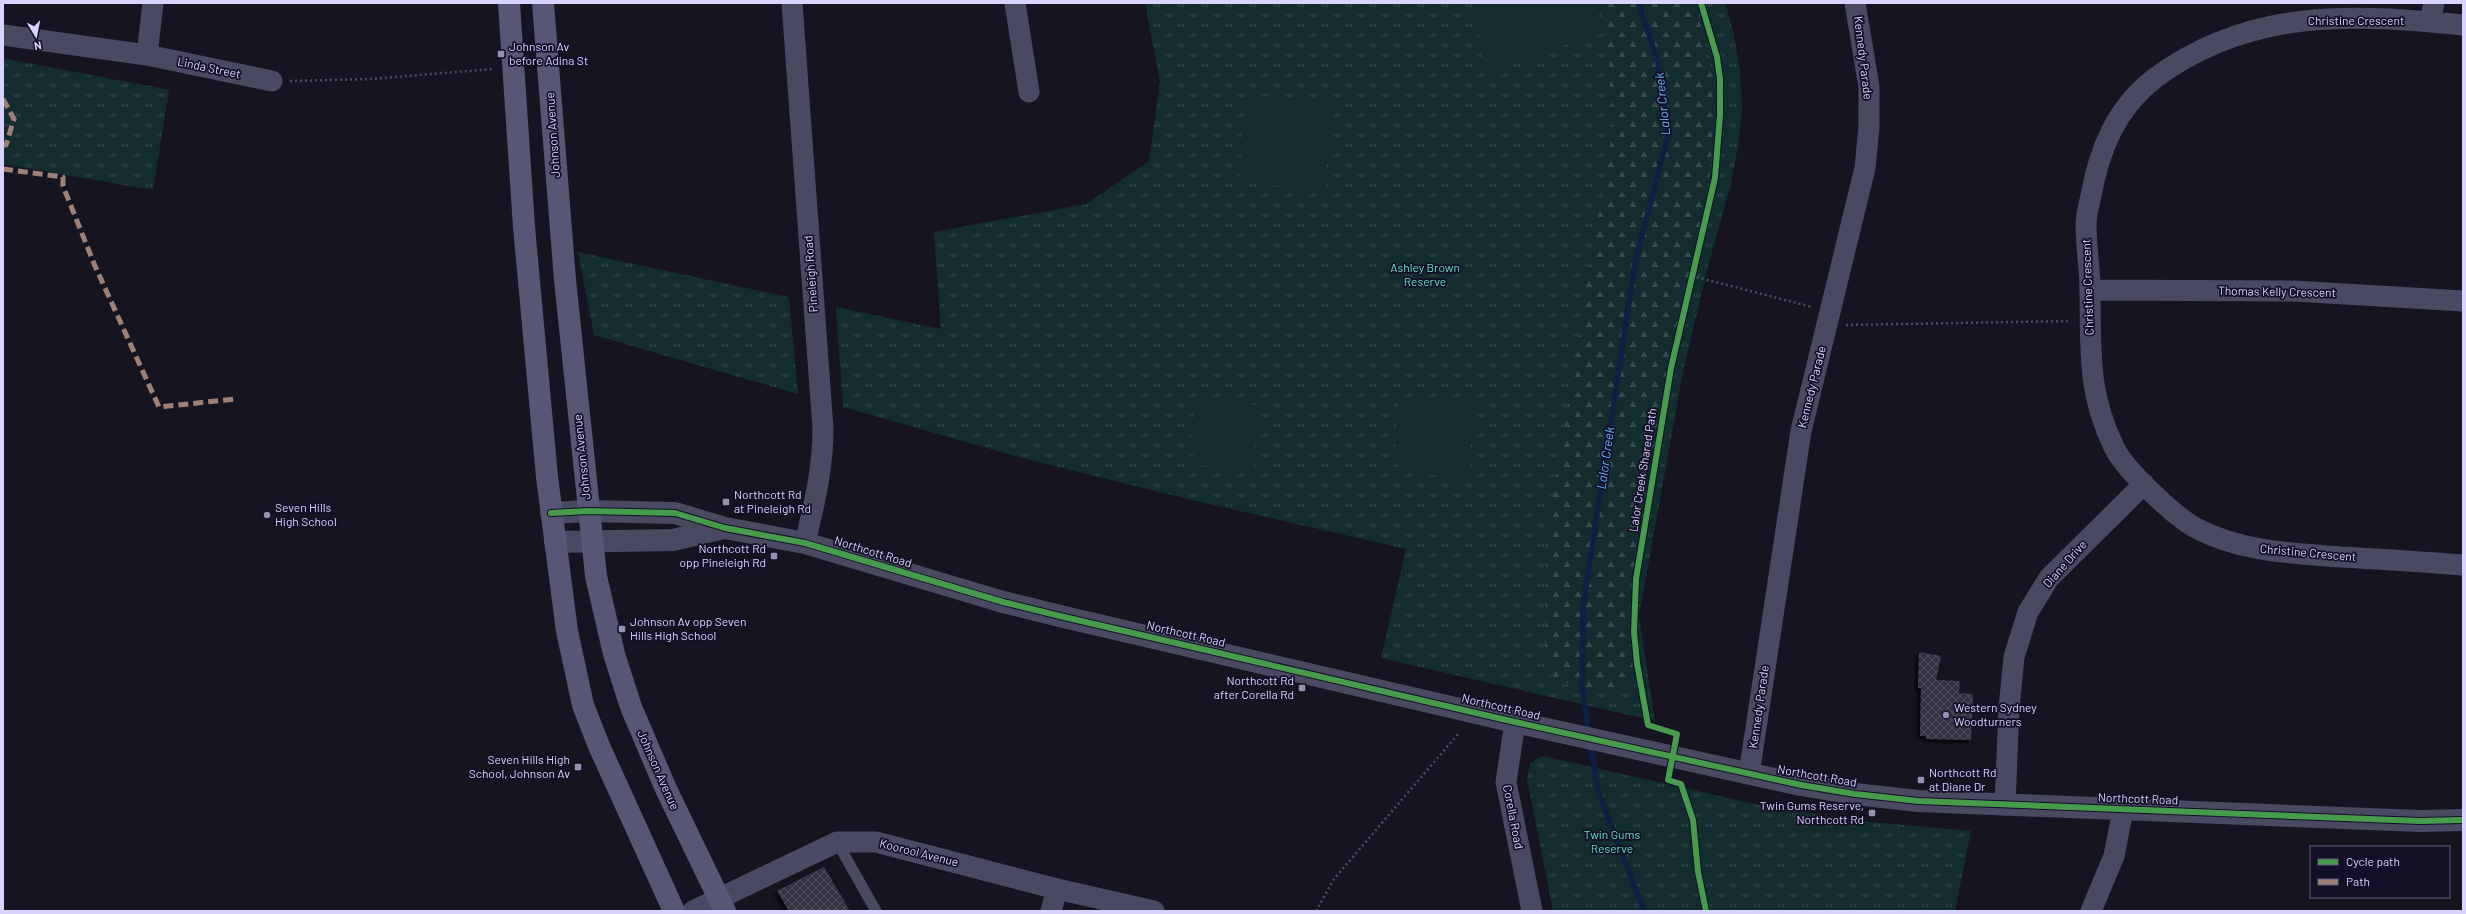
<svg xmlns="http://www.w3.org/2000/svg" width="2466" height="914" viewBox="0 0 2466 914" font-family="Barlow,sans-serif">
<defs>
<pattern id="grass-tufts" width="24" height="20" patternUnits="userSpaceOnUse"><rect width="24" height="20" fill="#132c2d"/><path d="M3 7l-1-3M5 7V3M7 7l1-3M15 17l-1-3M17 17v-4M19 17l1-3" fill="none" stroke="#354a4c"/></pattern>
<pattern id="forest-firs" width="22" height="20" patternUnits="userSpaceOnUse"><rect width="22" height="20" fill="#132c2d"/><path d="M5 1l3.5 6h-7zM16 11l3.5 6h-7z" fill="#354a4c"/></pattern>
<pattern id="building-cross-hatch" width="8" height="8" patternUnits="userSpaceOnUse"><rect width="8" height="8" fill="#343243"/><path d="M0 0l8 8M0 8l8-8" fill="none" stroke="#514f5f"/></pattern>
<filter id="shadow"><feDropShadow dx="-3.5" dy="3.5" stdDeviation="1" flood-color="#0009"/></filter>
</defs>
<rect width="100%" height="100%" fill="#161421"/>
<path fill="url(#grass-tufts)" d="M1145,3H1725L1734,35L1740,72L1742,110L1738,147L1730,187L1707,270L1683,372L1639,616L1655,721L1381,658L1406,549L1192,500L1022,458L843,407L836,307L941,329L934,232L1086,204L1149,161L1160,82Z
M3,58L169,90L153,190L3,164Z
M578,252L789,297L798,394L594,335Z
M1543,756L1755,804L1860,821L1971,831L1955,911H1553L1527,779L1530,763Z"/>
<path fill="url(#forest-firs)" d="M1599,3H1695L1714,78L1711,168L1649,475L1630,614L1633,676L1608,692L1556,681L1545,655L1546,540L1613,128L1607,31Z"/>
<path fill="#132c2d" d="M1476,3H1595L1603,33L1485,71Z
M1258,96L1332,102L1325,189L1239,183L1245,107Z
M1399,397L1474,402L1468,478L1406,473L1394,462Z
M1197,398L1260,406L1252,471L1200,465L1190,450Z"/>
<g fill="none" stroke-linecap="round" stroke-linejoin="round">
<path stroke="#0d2144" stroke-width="5.5" d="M1589,734L1582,686L1583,607L1635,263L1668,135L1658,63L1639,3
M1591,744L1598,791L1644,911"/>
</g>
<path fill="url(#building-cross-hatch)" filter="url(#shadow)" d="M1919,652L1941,656L1936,680L1960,681L1959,693L1973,694L1971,740L1926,739V736H1920L1921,688H1918Z
M824,867L850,911H789L777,891Z"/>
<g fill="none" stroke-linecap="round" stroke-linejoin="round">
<path stroke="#44505f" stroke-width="2.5" stroke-dasharray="2 3" stroke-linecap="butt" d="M290,81L371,79L493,69
M1692,276L1812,307
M1846,325L2071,321
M1316,911L1334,879L1459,733"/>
<path stroke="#4a4962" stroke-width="11" d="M837,842L876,911"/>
<path stroke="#4a4962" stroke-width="21" d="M792,3L823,429C823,469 814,505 805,543
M1015,3L1029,92
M2430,22L2434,3
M2463,25C2352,14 2250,8 2155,78C2116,108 2099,150 2091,196C2089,205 2086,215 2086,224C2086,246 2090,268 2090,290C2091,348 2087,392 2114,447C2124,469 2174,516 2196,528C2241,552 2292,553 2341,557C2382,559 2422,562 2463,565
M3,35L147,55L272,81
M147,55L153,3
M2090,290L2294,291L2463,301
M1515,722L1506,782L1532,911
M1749,774L1801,431L1865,168L1869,127V87L1855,3
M2005,805L2009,708L2014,657L2028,612L2049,578L2144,484
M693,911L837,842H876L1057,889L1154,911
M1051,911L1057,889
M2091,911L2114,856L2123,810"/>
<path stroke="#4a4962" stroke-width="22" d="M551,513L588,511L675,513L725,528L805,543L1003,602L1064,617L1515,722L1801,785L1855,794L1918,801L2420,821L2463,820
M555,542L673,540L724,528"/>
<path stroke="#575674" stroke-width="22" d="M509,3L524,227L547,477L567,631L583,705L599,746L674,911
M543,3L565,280L596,576L614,654L631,707L666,789L725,911"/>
<path stroke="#9e8076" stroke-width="5" stroke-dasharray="10 5" stroke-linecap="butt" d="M3,99L14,119L6,145H3
M3,169L63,177V186L95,266L159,407L235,399"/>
<g stroke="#130f26" stroke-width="8">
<path id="cycleway" d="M1701,3L1717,57L1720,79V115L1715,178L1671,368L1636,579L1634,632L1637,663L1648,725L1677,734L1668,780L1681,784L1693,820L1698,872L1706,911
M551,513L588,511L675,513L725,528L805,543L1003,602L1064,617L1515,722L1801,785L1855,794L1918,801L2420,821L2463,820"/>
</g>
<use href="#cycleway" stroke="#469c4c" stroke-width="6"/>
</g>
<g fill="#9591b1" stroke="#130f26" stroke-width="1.5">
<rect x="497" y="50" width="8" height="8" rx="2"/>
<rect x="722" y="498" width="8" height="8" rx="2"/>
<circle cx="267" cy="515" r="4"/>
<rect x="770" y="552" width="8" height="8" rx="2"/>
<rect x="618" y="625" width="8" height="8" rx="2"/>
<rect x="1298" y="684" width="8" height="8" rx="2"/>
<circle cx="1946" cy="715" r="4"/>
<rect x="574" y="763" width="8" height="8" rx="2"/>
<rect x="1917" y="776" width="8" height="8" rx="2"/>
<rect x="1868" y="809" width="8" height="8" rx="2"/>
</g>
<g text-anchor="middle" stroke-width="3.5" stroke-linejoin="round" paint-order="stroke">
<g font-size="12" fill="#d9d4ff" stroke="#130f26">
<text x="2356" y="25">Christine Crescent</text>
<text transform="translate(1863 58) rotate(83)" y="4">Kennedy Parade</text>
<text transform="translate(209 68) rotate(12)" y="4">Linda Street</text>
<text transform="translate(553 135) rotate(-94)" y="4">Johnson Avenue</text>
<text transform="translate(811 274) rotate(-94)" y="4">Pineleigh Road</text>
<text transform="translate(2088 287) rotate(-92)" y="4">Christine Crescent</text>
<text transform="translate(2277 292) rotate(1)" y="4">Thomas Kelly Crescent</text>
<text transform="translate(1812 387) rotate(-76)" y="4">Kennedy Parade</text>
<text transform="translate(582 457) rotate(-96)" y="4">Johnson Avenue</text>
<text transform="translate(1643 470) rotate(-81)" y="4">Lalor Creek Shared Path</text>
<text transform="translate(873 552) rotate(17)" y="4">Northcott Road</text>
<text transform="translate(2308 553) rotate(5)" y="4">Christine Crescent</text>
<text transform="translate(2065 564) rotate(-48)" y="4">Diane Drive</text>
<text transform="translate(1186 634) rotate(13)" y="4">Northcott Road</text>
<text transform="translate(1501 707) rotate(13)" y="4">Northcott Road</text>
<text transform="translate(1759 707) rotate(-82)" y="4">Kennedy Parade</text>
<text transform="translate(658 770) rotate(66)" y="4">Johnson Avenue</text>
<text transform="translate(1817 776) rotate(10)" y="4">Northcott Road</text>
<text transform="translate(2138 799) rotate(2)" y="4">Northcott Road</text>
<text transform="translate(1513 817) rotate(79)" y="4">Corella Road</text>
<text transform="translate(919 853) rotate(14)" y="4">Koorool Avenue</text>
</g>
<g font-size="12" fill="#d9d4ff" stroke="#130f26" text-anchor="start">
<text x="509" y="51">Johnson Av<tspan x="509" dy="14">before Adina St</tspan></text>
<text x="734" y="499">Northcott Rd<tspan x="734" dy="14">at Pineleigh Rd</tspan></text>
<text x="275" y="512">Seven Hills<tspan x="275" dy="14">High School</tspan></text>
<text x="766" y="553" text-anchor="end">Northcott Rd<tspan x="766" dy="14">opp Pineleigh Rd</tspan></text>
<text x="630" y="626">Johnson Av opp Seven<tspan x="630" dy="14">Hills High School</tspan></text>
<text x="1294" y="685" text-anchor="end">Northcott Rd<tspan x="1294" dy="14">after Corella Rd</tspan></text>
<text x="1954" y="712">Western Sydney<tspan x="1954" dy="14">Woodturners</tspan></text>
<text x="570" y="764" text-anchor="end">Seven Hills High<tspan x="570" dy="14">School, Johnson Av</tspan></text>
<text x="1929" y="777">Northcott Rd<tspan x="1929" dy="14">at Diane Dr</tspan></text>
<text x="1864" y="810" text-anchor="end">Twin Gums Reserve,<tspan x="1864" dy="14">Northcott Rd</tspan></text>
</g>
<g font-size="12" fill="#5fe0c0" stroke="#130f26">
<text x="1425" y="272">Ashley Brown<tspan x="1425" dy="14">Reserve</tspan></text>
<text x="1612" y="839">Twin Gums<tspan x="1612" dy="14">Reserve</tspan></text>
</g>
<g font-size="13" font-style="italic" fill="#62b6ff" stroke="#130f26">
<text transform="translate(1662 104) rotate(-96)" y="5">Lalor Creek</text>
<text transform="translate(1605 458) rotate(-82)" y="5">Lalor Creek</text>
</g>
</g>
<rect width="2466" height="914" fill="none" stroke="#d9d4ff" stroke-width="8"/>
<rect x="2310" y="846" width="140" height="52" fill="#130f26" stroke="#625e7d"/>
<rect x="2318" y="859" width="20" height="6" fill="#469c4c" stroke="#625e7d"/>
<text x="2346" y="866" font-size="12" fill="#d9d4ff">Cycle path</text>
<rect x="2318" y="879" width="20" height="6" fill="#9e8076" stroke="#625e7d"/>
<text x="2346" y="886" font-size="12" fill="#d9d4ff">Path</text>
<g transform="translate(36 36) rotate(170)" stroke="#130f26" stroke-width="3" paint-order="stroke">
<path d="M0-3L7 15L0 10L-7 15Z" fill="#d9d4ff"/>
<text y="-6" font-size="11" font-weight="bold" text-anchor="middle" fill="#d9d4ff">N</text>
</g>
</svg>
